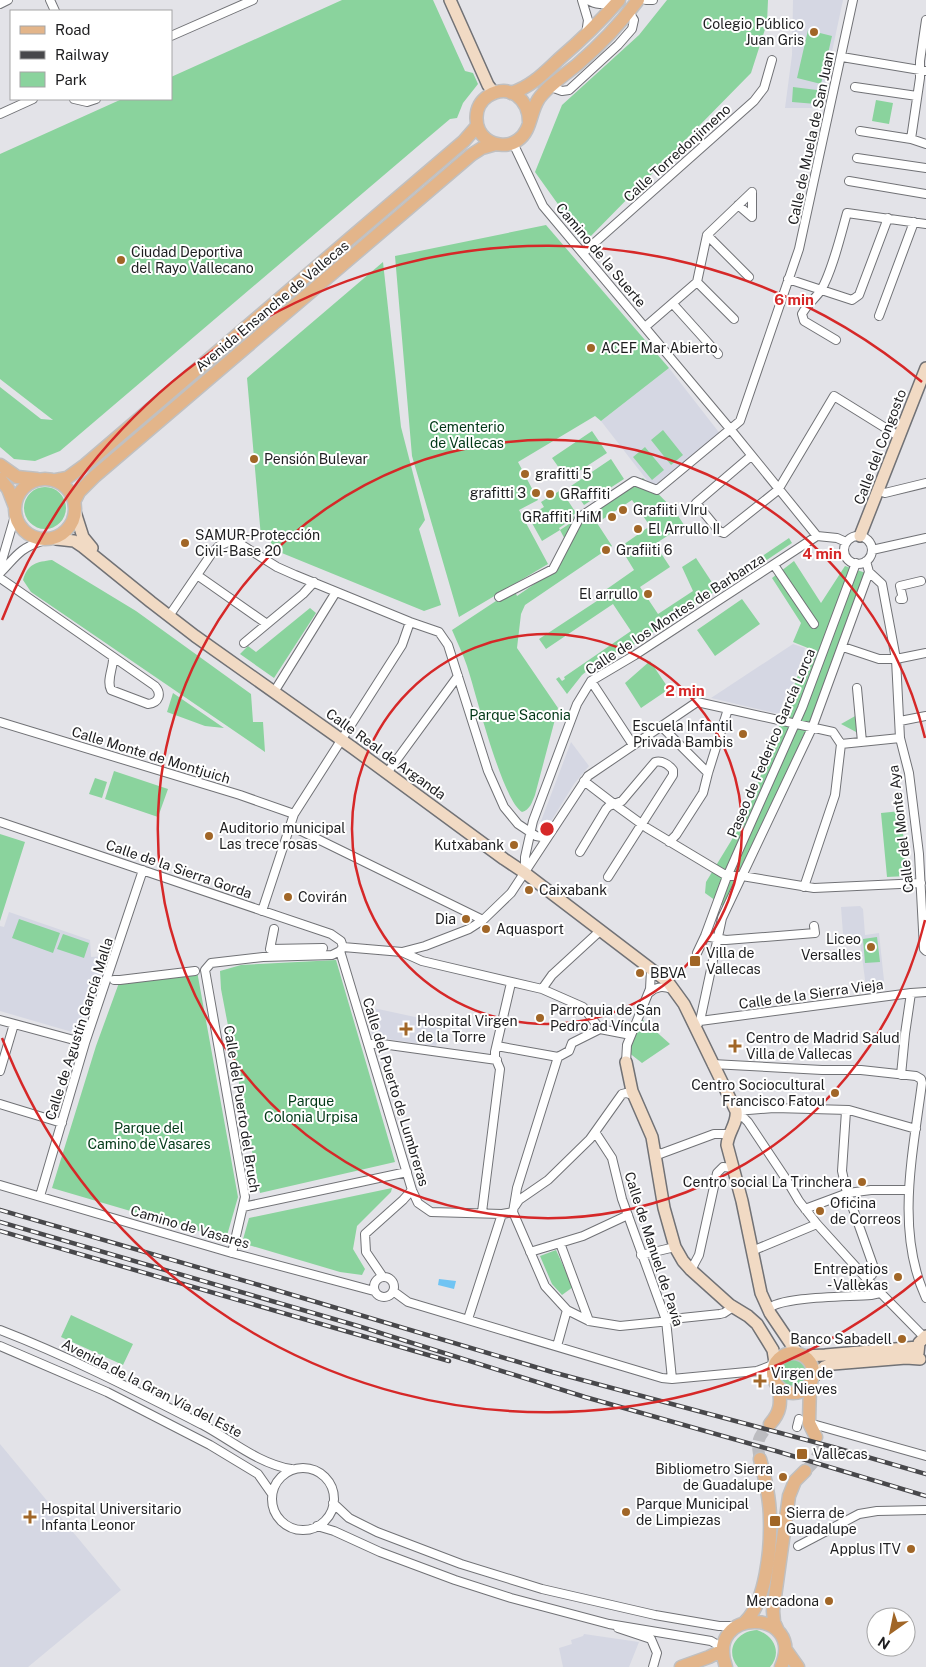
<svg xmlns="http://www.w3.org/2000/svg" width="926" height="1667" viewBox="0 0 926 1667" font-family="'Public Sans',sans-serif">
<rect width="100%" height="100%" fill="#e3e3e8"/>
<path fill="#d5d7e3" d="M793,0H843L820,108H785L792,55Z
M669,368L721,435L653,488L601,421Z
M793,644L805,648L791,690L787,689L779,714L711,698Z
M571,742L589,766L574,784L545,831L538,829Z
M860,906L863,909L865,935L879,933L885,990L867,994L859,935L843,934L841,907Z
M9,912L90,940L91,957L106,956L79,1034L0,1011V926L4,927Z
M364,1006L443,1023L436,1046L373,1037Z
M0,1444L121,1590L28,1667H0Z
M584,1634L639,1642L629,1667H563L559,1648L572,1644L571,1640L583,1636Z"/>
<path fill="#8ad39d" d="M342,0H433L465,71L473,73L478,84L463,103L457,118L450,119L424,141L60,451L35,461L14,459L0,447V387L41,419L53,420L0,379V154L122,99H171V77Z
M667,0H768L767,23L751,73L585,242L535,172L562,105L639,35Z
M808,30L832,36L821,84L797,78Z
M793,87L817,90L816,104L792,102Z
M876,100L893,103L889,124L872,121Z
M546,225L669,368L601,421L595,416L518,462L538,500L519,510L548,564L459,617L412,456L395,256Z
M383,262L401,427L425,520L419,529L441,605L424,611L272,549L270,537H261L247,378Z
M663,430L683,455L671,465L651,440Z
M592,431L607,453L567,479L552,458Z
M645,447L664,470L652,480L633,457Z
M611,459L624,479L584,505L571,486Z
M643,478C657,494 673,506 684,525L655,544L670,567L640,587L658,614L693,591L682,567L696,558L717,590L635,644L599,661L582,675L567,694L556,679L559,677L562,681L565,679L564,677L631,631L613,604L546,649L539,639L606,595L604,591L634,570L620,547L650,526L632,500L597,523L612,546L525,605L521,614L517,648L558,708L535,795C532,802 530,810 522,812C502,800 476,693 467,666C463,654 457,642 452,630L514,589L517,596L559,567L569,547L560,530L542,541L528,516L544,507L541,502L561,490L576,513L573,515L574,518L559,528L560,530L581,516L584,519Z
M24 508a21 21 0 1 1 42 0a21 21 0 1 1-42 0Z
M789,538L792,543L734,582L731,577Z
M52,560L136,611L251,694L253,722H263L265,752L31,592L23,580C28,563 37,562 52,560Z
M794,561L821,603L845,566L866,573L812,728L745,869L723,906L705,893L706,882L745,818L808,648L793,642L801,623L772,578Z
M742,599L760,624L715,656L697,630Z
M310,608L316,613L274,678L240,654L248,646L256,652Z
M650,661L669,689L641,708L625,683Z
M173,693L224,728L205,726L167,712Z
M857,715L858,733L841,724Z
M114,771L168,789L158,817L105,799Z
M95,778L107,782L102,798L89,794Z
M901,811L907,876L887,877L881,813Z
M0,834L25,842L0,921Z
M19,919L60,933L53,953L12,938Z
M63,934L89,943L84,958L57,949Z
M877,937L880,962L865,963L863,939Z
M336,960L395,1162L260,1193L221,989L220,971L241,965Z
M197,971L238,1197L226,1239L52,1188L96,1046L120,980Z
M642,1019L670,1044L642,1063L628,1052Z
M392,1188L391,1192L357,1226L353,1249L365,1269L362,1275L340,1272L242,1243L249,1218Z
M556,1250L573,1287L562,1295L552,1284L540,1256Z
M71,1315L133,1344L123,1365L61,1337Z
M780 1373a14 14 0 1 1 28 0a14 14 0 1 1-28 0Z
M757,1630C773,1635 783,1652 770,1667H738C724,1650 737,1631 757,1630Z"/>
<path fill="#70c4f3" d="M439,1279L456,1281L454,1289L438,1285Z"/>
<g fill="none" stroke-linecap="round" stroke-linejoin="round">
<path stroke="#bcbcc0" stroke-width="12" stroke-dasharray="12 6" stroke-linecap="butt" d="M760,1459C756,1441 758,1437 770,1424
M805,1471C817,1460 822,1453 816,1437"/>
<g stroke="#717276" stroke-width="10">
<path id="street" d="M50,0L55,11
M582,0L588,20L586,34
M588,0C597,6 606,4 617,3
M646,0H653
M0,4L8,0
M926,20L920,61V78L911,139L926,144
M171,36L253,0
M842,57L926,71
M551,87L562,91L569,90L618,45L632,29L634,20L629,12
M855,87L917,96
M74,99L87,102L96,99
M0,114L33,99
M860,131L911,139
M513,143L543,206L731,430L817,536L837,538L846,542
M857,158L926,168
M849,181L926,194
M738,205L752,217V192
M707,235L749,277
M583,253L754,101L764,88L772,60
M788,279L852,300L859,295L888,218
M697,282L734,319
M673,304L718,354
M879,316L914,222
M645,327L697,282L707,235L752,192
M836,340L804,321L802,314C807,304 816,298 821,290C832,272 841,234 847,213L926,224
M751,456L696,503L719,531L724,533L778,490L834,396L900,437
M879,491L885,493L926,483
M844 550a14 14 0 1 1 28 0a14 14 0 1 1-28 0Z
M872,550L926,538
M866,561L869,572L882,584L896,659L900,738L909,773L919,854L924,949L926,951
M774,565L814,624
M0,567L15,516
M0,573C16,557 18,549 42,541
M197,575L267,624
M0,578L102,649L155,686C162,694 159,703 148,704L111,690C106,680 114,667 113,657
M499,597L553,569L580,517L634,481L657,490L740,421L799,249L853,0
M900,599H903L900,586L921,581
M169,616L212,553L219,546L228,542H237L277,567L295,575L410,622L439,632L448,645L488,771L504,807L518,824L536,836L547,838
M244,643L303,594L314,582
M843,647L879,659H896L926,653
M591,681L633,745
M857,688L862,742
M274,692L336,592
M900,721L926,716
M0,722L240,795L294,814
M661,726L708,773
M841,744L900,738
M387,773L458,676
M584,781L614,804L647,828L727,876H742L814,888L921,883
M0,822L331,934L341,941L343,947
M291,826L483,920
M669,842L676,835L703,793L708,773L728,709
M580,852L606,809L609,806L622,801L655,762C662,760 669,765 673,770V775L608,877
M525,872V857L533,821L577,704L591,681L635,655L817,536
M804,887L835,795L841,744
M262,911L294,814L402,645L410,622
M274,929L270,949L323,948
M705,936L726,940L815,933L814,926
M340,951L412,1190L418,1203L431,1212L502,1214L513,1212
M402,952L425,946L469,929L483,920L511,893L588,776L697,702L833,732L841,744
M697,953L705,936L726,879L802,708L856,563
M114,980H120L195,971
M542,989L552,975L601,930
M649,993C656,986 663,986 672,989
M0,1020L85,1043
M700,1021L911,993L926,992
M695,1028L700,1021L722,918L812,728L869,572
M369,1044H382L497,1060
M497,1046L558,1057L569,1051L572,1043L600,1029
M558,1057L517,1188L513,1212L545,1286L567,1310L589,1321L620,1326L660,1322L672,1319L720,1314L724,1313L733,1307
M626,1062L627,1045L650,989L651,970
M712,1064L822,1070H861L916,1076L921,1079L922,1083C913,1153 895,1231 926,1298
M0,1071L14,1024
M901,1075L905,1034L911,993
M0,1104L62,1123
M736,1111L774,1108L849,1110L916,1129
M846,1111L842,1171L846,1189L874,1268L872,1275L866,1278
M737,1116L744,1118L748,1122L786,1179L799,1201L817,1224L866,1278L924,1337
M595,1132L612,1158L622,1199L666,1320L672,1379
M655,1151L660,1154L714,1134H730
M0,1185L232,1253L374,1291
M40,1196L85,1043L143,870
M515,1206L519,1200L548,1180L590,1139L622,1094L626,1093L634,1095
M243,1207L407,1172
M805,1209L848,1193L871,1190H909
M482,1212L500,1069L495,1057V1052L511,983
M560,1243L589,1321
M752,1251L817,1224
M530,1252L583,1236L628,1215
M232,1253L245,1197L205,970L211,963L263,957L332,955L340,951L343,947L402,952L422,961L542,989L583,1007L600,1029L631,1035
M641,1255L675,1247
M691,1270L699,1255L717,1173L723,1167L733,1168
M374 1287a10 10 0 1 1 20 0a10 10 0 1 1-20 0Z
M383,1277L366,1252L365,1234L403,1200L412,1190
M393,1291L408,1302L662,1378L672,1379L757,1371L775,1364
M768,1309C781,1296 850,1297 871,1295L880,1293
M468,1319L502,1214
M0,1330C70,1357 136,1391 203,1425C231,1440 259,1464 291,1469
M0,1346L107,1392L210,1445L258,1474L272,1494
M557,1346L567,1310
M757,1371L767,1375L775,1383
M809,1423L926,1456
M797,1427L799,1419
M272 1499a31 31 0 1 1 62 0a31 31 0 1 1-62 0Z
M333,1503L349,1518L377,1532L461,1564L542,1589L655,1615L719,1626H737
M317,1526L334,1531L380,1552L455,1580L511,1598L609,1624L711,1641L723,1648
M798,1546L859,1514L877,1511L926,1510
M618,1628L651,1639L657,1653L653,1667"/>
</g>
<g stroke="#717276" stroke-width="14">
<path id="secondary" d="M450,0L488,85L494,93
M75,512L83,537L92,548
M860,536L926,368
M56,539L74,541L83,547L151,602L195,636L353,748L504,859L525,873L668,982L684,1004L736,1111C738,1123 728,1132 727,1145L742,1201L761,1293L770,1313L797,1353
M626,1062L632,1091L652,1137L664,1208L675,1247L683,1261L691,1270L730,1305L748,1316L757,1324L773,1350L775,1363
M918,1353L919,1343L926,1336
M804,1356L825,1355L918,1347
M813,1377L824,1367L833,1364L906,1358L920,1359"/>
</g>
<g stroke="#c0c0c1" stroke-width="15">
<path id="primary" d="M511,93C531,87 544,73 558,60C580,41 600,22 619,0
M529,122C529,100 510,82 488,96C473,106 473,128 486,139C495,146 509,147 518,140C531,131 530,113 538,100C546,87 566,74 578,64C600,45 621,23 638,0
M0,465L17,477L37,479
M15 509a30 30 0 1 1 60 0a30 30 0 1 1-60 0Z
M0,479L8,489L15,507
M56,480L67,478L85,465L464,141L477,126
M75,500L79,492L95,476L471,155L482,148L496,144
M773 1373a20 20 0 1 1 40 0a20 20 0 1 1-40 0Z
M810,1384L809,1423L816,1437
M770,1424C781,1412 781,1403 779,1387
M745,1622C766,1602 771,1548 770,1519C770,1498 765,1478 760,1459
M778,1631L774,1622L773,1611L789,1496L795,1481L805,1471
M786,1650L798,1667
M681,1667L709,1657L723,1650
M726,1667C704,1606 807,1608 781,1667"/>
</g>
<use href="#street" stroke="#fff" stroke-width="8"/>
<use href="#secondary" stroke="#f1dac4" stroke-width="11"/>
<use href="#primary" stroke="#e3b58a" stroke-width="12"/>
<g stroke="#48484b" stroke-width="4.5">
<path id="rail" d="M0,1210L259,1285L552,1372L833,1447L926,1474
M0,1222L358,1326L585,1397L776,1451L926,1496
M0,1231L449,1361"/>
</g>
<use href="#rail" stroke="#fff" stroke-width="2.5" stroke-dasharray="8" stroke-linecap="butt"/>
</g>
<g fill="none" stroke="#d62828" stroke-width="2.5">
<circle cx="547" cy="829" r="195"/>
<path d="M925 920A389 389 0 1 1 925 738"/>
<path d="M922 1276A584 584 0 0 1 2 1038M2 620A584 584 0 0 1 922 382"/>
</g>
<g fill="#a16627" stroke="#fff" stroke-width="2">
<circle cx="814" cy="32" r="5"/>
<circle cx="121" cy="260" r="5"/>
<circle cx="591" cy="348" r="5"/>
<circle cx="254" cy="459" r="5"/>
<circle cx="525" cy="474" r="5"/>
<circle cx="536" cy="493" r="5"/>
<circle cx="550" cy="494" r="5"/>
<circle cx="623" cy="510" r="5"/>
<circle cx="612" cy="517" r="5"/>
<circle cx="638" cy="529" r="5"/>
<circle cx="185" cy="543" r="5"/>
<circle cx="606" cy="550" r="5"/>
<circle cx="648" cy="594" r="5"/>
<circle cx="743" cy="734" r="5"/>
<circle cx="209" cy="836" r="5"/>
<circle cx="514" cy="845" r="5"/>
<circle cx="529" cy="890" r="5"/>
<circle cx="288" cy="897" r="5"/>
<circle cx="466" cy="919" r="5"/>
<circle cx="486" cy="929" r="5"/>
<circle cx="871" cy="947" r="5"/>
<rect x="689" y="955" width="12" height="12" rx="2.5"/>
<circle cx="640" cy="973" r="5"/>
<circle cx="540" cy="1018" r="5"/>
<path d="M403.5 1021.5h5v5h5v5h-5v5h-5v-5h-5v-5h5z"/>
<path d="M732.5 1038.5h5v5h5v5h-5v5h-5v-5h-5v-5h5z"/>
<circle cx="835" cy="1093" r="5"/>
<circle cx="862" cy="1182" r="5"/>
<circle cx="820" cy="1211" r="5"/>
<circle cx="898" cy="1277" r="5"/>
<circle cx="902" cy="1339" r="5"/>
<path d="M757.5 1373.5h5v5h5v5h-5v5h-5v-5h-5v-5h5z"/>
<rect x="796" y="1448" width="12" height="12" rx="2.5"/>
<circle cx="783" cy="1477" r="5"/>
<circle cx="626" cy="1512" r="5"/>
<path d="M27.5 1509.5h5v5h5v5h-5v5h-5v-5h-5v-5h5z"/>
<rect x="769" y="1515" width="12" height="12" rx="2.5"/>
<circle cx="911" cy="1549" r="5"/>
<circle cx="829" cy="1601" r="5"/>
</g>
<g text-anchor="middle" stroke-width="4" stroke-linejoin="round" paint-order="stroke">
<g font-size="14" fill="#1e1e20" stroke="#fff" text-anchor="start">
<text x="804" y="29" text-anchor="end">Colegio Público<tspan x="804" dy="16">Juan Gris</tspan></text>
<text x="131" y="257">Ciudad Deportiva<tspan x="131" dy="16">del Rayo Vallecano</tspan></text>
<text x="601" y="353">ACEF Mar Abierto</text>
<text x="264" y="464">Pensión Bulevar</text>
<text x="535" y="479">grafitti 5</text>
<text x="526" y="498" text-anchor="end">grafitti 3</text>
<text x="560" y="499">GRaffiti</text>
<text x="633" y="515">Grafiiti VIru</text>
<text x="602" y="522" text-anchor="end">GRaffiti HiM</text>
<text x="648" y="534">El Arrullo II</text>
<text x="195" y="540">SAMUR-Protección<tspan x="195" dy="16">Civil- Base 20</tspan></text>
<text x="616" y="555">Grafiiti 6</text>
<text x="638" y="599" text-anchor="end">El arrullo</text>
<text x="733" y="731" text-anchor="end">Escuela Infantil<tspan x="733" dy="16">Privada Bambis</tspan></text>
<text x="219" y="833">Auditorio municipal<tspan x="219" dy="16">Las trece rosas</tspan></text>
<text x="504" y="850" text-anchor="end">Kutxabank</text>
<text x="539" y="895">Caixabank</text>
<text x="298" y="902">Covirán</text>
<text x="456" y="924" text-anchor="end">Dia</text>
<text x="496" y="934">Aquasport</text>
<text x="861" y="944" text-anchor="end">Liceo<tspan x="861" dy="16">Versalles</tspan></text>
<text x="706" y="958">Villa de<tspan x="706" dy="16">Vallecas</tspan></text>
<text x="650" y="978">BBVA</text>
<text x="550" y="1015">Parroquia de San<tspan x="550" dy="16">Pedro ad Víncula</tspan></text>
<text x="417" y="1026">Hospital Virgen<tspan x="417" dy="16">de la Torre</tspan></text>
<text x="746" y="1043">Centro de Madrid Salud<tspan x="746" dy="16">Villa de Vallecas</tspan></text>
<text x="825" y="1090" text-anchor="end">Centro Sociocultural<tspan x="825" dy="16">Francisco Fatou</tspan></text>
<text x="852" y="1187" text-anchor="end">Centro social La Trinchera</text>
<text x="830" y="1208">Oficina<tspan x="830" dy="16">de Correos</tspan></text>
<text x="888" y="1274" text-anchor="end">Entrepatios<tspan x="888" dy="16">- Vallekas</tspan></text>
<text x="892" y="1344" text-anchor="end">Banco Sabadell</text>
<text x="771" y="1378">Virgen de<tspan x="771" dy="16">las Nieves</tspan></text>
<text x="813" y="1459">Vallecas</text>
<text x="773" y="1474" text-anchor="end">Bibliometro Sierra<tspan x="773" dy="16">de Guadalupe</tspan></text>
<text x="636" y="1509">Parque Municipal<tspan x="636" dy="16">de Limpiezas</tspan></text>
<text x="41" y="1514">Hospital Universitario<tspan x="41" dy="16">Infanta Leonor</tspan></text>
<text x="786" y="1518">Sierra de<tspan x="786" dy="16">Guadalupe</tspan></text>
<text x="901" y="1554" text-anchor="end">Applus ITV</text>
<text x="819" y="1606" text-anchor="end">Mercadona</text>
</g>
<g font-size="14" fill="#1e1e20" stroke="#fff">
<text transform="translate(811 138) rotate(-78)" y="5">Calle de Muela de San Juan</text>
<text transform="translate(677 153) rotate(-42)" y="5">Calle Torredonjimeno</text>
<text transform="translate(601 255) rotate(50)" y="5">Camino de la Suerte</text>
<text transform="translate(272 306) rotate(-40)" y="5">Avenida Ensanche de Vallecas</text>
<text transform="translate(880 447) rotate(-69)" y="5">Calle del Congosto</text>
<text transform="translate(675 614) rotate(-33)" y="5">Calle de los Montes de Barbanza</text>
<text transform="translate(771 743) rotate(-67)" y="5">Paseo de Federico García Lorca</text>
<text transform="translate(386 754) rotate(36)" y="5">Calle Real de Arganda</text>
<text transform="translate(151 755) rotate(17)" y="5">Calle Monte de Montjuich</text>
<text transform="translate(901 829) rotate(-97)" y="5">Calle del Monte Aya</text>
<text transform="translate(179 869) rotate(19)" y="5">Calle de la Sierra Gorda</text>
<text transform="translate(811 994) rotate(-8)" y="5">Calle de la Sierra Vieja</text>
<text transform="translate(79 1029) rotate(-72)" y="5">Calle de Agustín García Malla</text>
<text transform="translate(396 1092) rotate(73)" y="5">Calle del Puerto de Lumbreras</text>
<text transform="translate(242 1109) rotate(81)" y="5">Calle del Puerto del Bruch</text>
<text transform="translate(190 1227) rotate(16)" y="5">Camino de Vasares</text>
<text transform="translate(654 1249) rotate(72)" y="5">Calle de Manuel de Pavía</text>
<text transform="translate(152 1388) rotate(27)" y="5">Avenida de la Gran Vía del Este</text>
</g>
<g font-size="14" fill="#003716" stroke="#fff">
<text x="467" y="432">Cementerio<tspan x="467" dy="16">de Vallecas</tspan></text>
<text x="520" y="720">Parque Saconia</text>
<text x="311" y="1106">Parque<tspan x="311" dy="16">Colonia Urpisa</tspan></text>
<text x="149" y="1133">Parque del<tspan x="149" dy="16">Camino de Vasares</tspan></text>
</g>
</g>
<circle cx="547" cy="829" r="8" fill="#d62828" stroke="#fff" stroke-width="2.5"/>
<g font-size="15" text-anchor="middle" font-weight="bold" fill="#d62828" stroke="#fff" stroke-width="4" stroke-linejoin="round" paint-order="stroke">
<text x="794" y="305">6 min</text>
<text x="822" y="559">4 min</text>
<text x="685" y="696">2 min</text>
</g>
<rect x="10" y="10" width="162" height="90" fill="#ffffff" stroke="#a5a5a6"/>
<rect x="20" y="26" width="25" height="8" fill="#e3b58a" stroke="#a5a5a6"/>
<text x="55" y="35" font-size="15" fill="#1e1e20">Road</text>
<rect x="20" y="51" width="25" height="8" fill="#48484b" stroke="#a5a5a6"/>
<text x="55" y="60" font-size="15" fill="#1e1e20">Railway</text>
<rect x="20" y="72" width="25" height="15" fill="#8ad39d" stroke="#a5a5a6"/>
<text x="55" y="85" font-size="15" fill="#1e1e20">Park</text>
<g transform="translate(891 1632) rotate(213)"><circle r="24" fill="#ffffff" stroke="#a5a5a6"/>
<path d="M0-4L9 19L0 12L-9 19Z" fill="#a16627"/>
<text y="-8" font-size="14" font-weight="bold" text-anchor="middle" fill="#1e1e20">N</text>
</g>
</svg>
